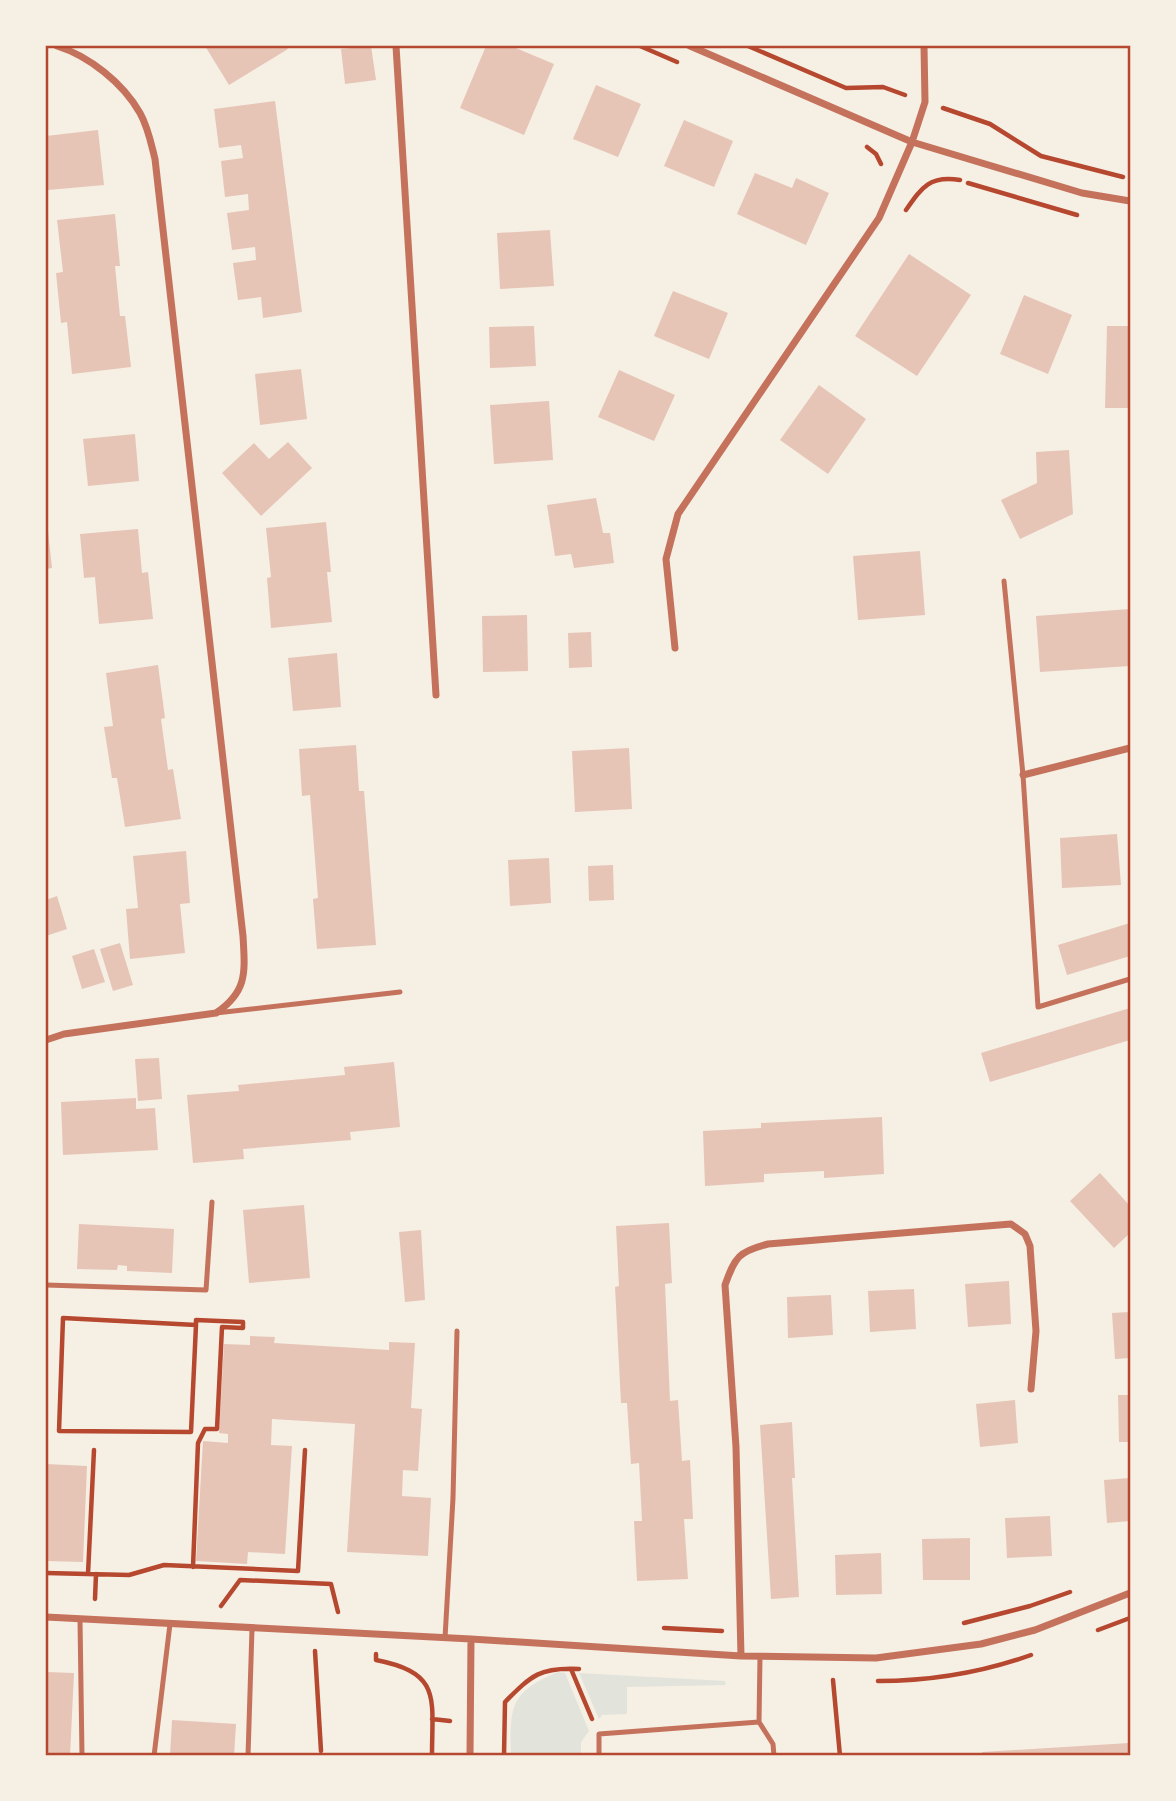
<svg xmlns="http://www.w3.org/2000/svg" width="1176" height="1801" viewBox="0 0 1176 1801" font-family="'Exo 2',sans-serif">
<rect width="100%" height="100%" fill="#f6efe4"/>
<path fill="#e2e4dc" d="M558,1672L565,1673L589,1731L581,1742V1755H511C510,1708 509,1692 558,1672Z
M579,1673L725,1681L726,1685L627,1687V1714L602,1715L599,1719Z"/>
<path fill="#e6c5b7" d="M205,46H286L288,49L229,85Z
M371,46L376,80L345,84L341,49Z
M486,46H511L554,64L524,135L460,108Z
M596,85L641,104L618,157L573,139Z
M275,101L302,312L263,318L261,297L238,300L233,263L256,260L255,247L232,250L227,213L249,210L248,194L225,197L221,161L243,158L241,145L219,148L214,109Z
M684,120L733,141L714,187L664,166Z
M98,130L104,185L48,190L46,136Z
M755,173L792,188L796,178L829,193L806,245L737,214Z
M115,214L120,266H115L120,316H125L131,367L72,374L67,322L61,323L56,273L63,272L57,220Z
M550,230L554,286L500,289L497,233Z
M909,254L971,295L917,376L855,336Z
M673,291L728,313L709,359L654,336Z
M1024,295L1072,315L1048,374L1000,354Z
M534,326L536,366L490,368L489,327Z
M1107,326H1130V408H1105Z
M301,369L307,419L260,425L255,374Z
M619,370L675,395L654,441L598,417Z
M819,385L866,419L828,474L780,440Z
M549,401L553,460L494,464L490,405Z
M135,434L139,481L88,486L83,439Z
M288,442L312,468L261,516L222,473L254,443L269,459Z
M1069,450L1073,514L1020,539L1001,500L1037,483L1036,452Z
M596,498L603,533H610L614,563L574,568L571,554L555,556L547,505Z
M326,522L331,572H327L332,622L271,628L267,578L271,577L266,528Z
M138,529L142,573L148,572L153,619L99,624L95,577L84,578L80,534Z
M46,531H48L52,568L46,569Z
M920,551L925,615L858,620L853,556Z
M1130,609V666L1040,672L1036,616Z
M527,615L528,671L483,672L482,616Z
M591,632L592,667L569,668L568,633Z
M337,653L341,707L293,711L288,658Z
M158,665L165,718L161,719L168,770L173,769L181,819L125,827L117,778H112L104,727L113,726L106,673Z
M356,745L359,791H364L376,945L317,949L313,899L318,898L310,795L302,796L299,749Z
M629,748L632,809L575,812L572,751Z
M1117,834L1121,885L1062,888L1060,838Z
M186,851L190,903L180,904L185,953L130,959L126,909L138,908L133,856Z
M549,858L551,903L510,906L508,860Z
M613,865L614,900L589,901L588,866Z
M57,896L67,929L46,936V900Z
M1130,923V956L1067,975L1058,945Z
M120,943L133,985L113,991L100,949Z
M94,949L105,982L82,989L72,956Z
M1130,1008V1040L990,1082L981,1053Z
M159,1058L162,1099L138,1101L135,1059Z
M394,1062L400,1127L350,1132L351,1140L243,1149L244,1159L193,1163L187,1095L239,1091L238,1085L345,1075L344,1067Z
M136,1098V1109L155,1108L158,1150L63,1155L61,1102Z
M882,1117L884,1174L824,1178V1171L764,1174V1182L705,1186L703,1131L761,1128V1123Z
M1100,1173L1130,1206V1233L1114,1248L1070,1201Z
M304,1205L310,1278L249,1283L243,1210Z
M669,1223L672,1283L665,1284L670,1401L678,1400L682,1461L690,1460L693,1519H684L688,1579L637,1581L634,1521H642L639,1463L631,1464L627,1403H621L615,1287L619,1286L616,1226Z
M79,1224L174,1229L172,1273L127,1271V1266L118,1265L117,1270L77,1269Z
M421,1230L425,1300L405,1302L399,1232Z
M1009,1281L1011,1324L968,1327L965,1284Z
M914,1289L916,1329L870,1332L868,1291Z
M831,1295L833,1335L788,1338L787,1297Z
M1130,1312V1358L1115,1359L1112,1313Z
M250,1336L275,1337L274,1343L389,1350V1342L415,1343L411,1408L422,1409L418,1471L403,1470L402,1496L431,1498L428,1556L347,1552L355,1424L272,1419L271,1445L292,1446L285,1554L248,1552L247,1564L196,1561L203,1441L228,1443V1434L219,1433L224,1344L250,1345Z
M1118,1395H1130V1442H1119Z
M1015,1400L1018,1443L980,1447L976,1404Z
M792,1422L795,1478H792L799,1597L771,1599L760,1425Z
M46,1464L87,1466L83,1562L46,1561Z
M1130,1478V1521L1107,1523L1104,1480Z
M1050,1516L1052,1556L1007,1558L1005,1518Z
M970,1538V1580H923L922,1539Z
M881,1553L882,1594L836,1595L835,1555Z
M46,1672L74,1673L70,1756H46Z
M172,1720L236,1724L234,1756H170Z
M1129,1743V1756H982V1752Z"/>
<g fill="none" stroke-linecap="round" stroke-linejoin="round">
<path stroke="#b5482f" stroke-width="4.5" d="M640,46L677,62
M748,46L846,88L883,87L905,95
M943,108L990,124L1041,156L1123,177
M867,147L876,154L881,164
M968,183L1077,215
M906,210C922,187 930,175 960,180
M193,1567L198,1443L205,1429H217L222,1327L243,1328V1322L196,1320V1325L63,1318L59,1431L191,1432L196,1325
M46,1573L129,1575L164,1565L298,1571L305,1450
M88,1574L94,1450
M95,1599L96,1574
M221,1606L240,1580L331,1584L338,1612
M964,1623L1030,1606L1070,1592
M664,1628L722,1631
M1098,1630L1130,1618
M315,1651L321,1751
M376,1654V1660C442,1673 432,1698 432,1756
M571,1669L592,1719
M833,1680L840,1756
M878,1681C929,1681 983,1672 1031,1655
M432,1719L450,1721
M504,1756L505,1702C532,1675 540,1667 579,1669"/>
<path stroke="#c5725c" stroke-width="5" d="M1004,581L1023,775L1038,1007L1130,979
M216,1013L400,992
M46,1285L206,1290L212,1202
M80,1619L82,1756
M445,1638L453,1498L457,1331
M760,1657L759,1722L773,1744L774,1756
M154,1756L170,1624
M248,1756L252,1629
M599,1756V1734L759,1722"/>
<path stroke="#c5725c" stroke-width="7" d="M396,46L436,695
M690,46L912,142L1082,193L1130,201
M675,648L666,559L678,514L879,218L912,142L925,102L924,46
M1023,775L1130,748
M46,1040L64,1034L216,1013C248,991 245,972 243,936L155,159C151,143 148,127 140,113C123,83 89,56 57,46
M46,1617L471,1639L741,1656L876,1658L981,1644L1035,1630L1130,1593
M741,1656L736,1447L725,1285C735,1257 739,1251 768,1244L1011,1224L1025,1234L1030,1246L1036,1331L1031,1389
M470,1756L471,1639"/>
</g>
<rect width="1176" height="1801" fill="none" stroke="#f6efe4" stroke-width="94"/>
<rect x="47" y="47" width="1082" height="1707" fill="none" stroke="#b5482f" stroke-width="2.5"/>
</svg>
